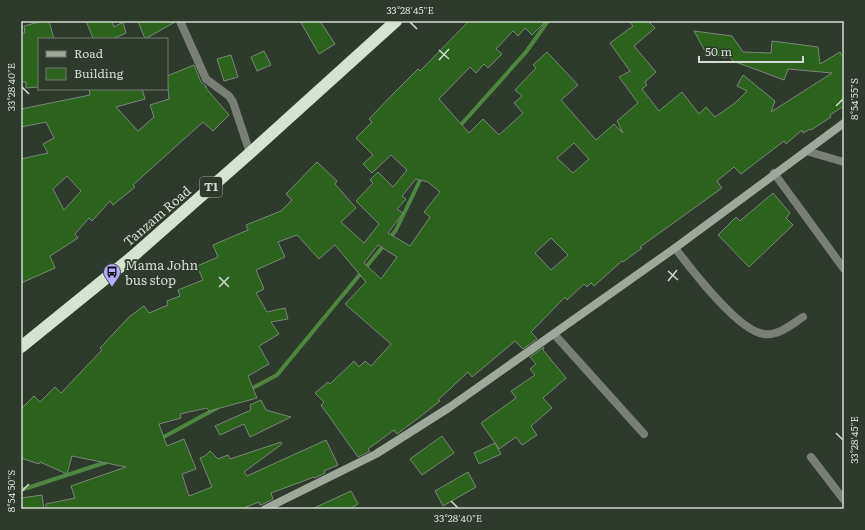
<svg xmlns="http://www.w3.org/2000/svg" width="865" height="530" viewBox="0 0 865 530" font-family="Literata,serif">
<rect width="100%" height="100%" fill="#2e3a2b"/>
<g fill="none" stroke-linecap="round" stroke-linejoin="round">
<path stroke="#4e8641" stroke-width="4" d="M458,128L526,52L548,21
M389,239L396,230L422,176
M249,390L277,375L385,244
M160,439L217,408
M21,490L110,461"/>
</g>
<path fill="#2b621c" stroke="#798776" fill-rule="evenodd" d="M43,21H49L54,39H39V87L26,88V82H21V33H25L24,26Z
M86,21H112L114,27L123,22L126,33L112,39H91L93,38Z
M138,21H175V22L145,39Z
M300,21H320L335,44L319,54Z
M469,21H546L532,35L525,28L518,36L513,31L496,49L502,54L488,68L484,64L476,73L470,67L439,99L469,133L483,119L499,135L523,113L514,103L522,96L515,90L536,68L533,65L547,52L578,85L561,100L596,140L614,124L623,133L617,121L638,103L619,77L630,71L610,43L633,26L629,21H648L655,28L634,46L656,72L645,82L647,85L642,89L659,111L682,92L699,114L706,107L715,117L735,103L747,91L737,86L743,75L775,101L771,112L832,73L788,69L784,80L733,61L729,56L725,58L717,55L711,48L705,51L694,31L732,36L743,52L771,53L772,41L818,47L820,64L840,52L844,59V106L830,115L831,117L811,130L810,129L803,133L802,130L786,144L784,141L741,174L734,167L717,181L722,188L640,247L642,248L623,262L622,261L594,286L591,283L587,287L584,284L567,300L565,297L531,332L537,339L523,349L515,341L472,377L468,372L438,400L440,401L421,416L397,434L394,430L368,449L370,451L358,457L321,405L324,402L315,393L328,382L330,384L354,361L359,367L365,361L371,366L391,344L345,304L366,282L335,245L319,259L297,235L278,242L285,257L256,270L264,289L256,293L267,312L285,308L288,319L271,322L279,334L259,346L269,364L248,376L257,398L209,411L207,408L180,414L181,418L159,424L167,446L184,439L196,469L182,474L189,496L212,487L200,458L205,456L210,451L218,459L228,455L230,459L281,442L282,444L244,472L247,476L326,440L338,465L324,471L325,473L315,478L314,477L271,493L273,499L263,504L260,505L259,502L241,509H46V504L75,498L71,486L126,467L72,456L67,474L40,462L39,464L21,458V409L34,396L40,402L55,387L61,393L102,350L100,348L129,317L144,306L149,313L168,305L167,301L180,296L178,290L203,280L197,266L218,257L213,245L248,230L246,225L281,211L292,200L286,194L317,162L337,181L335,184L356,208L341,222L364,243L379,224L356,201L373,183L370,180L378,172L393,187L407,170L391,155L372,173L363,164L373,155L356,138L372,122L369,119L391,96L418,69L420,71ZM574,143L589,159L573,173L557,158ZM416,179L428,182L440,192L424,212L430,217L410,246L388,233L403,213L397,209L406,199L402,196ZM551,238L568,255L551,270L535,253ZM378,245L397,257L381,279L364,263Z
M264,51L271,65L257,71L251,57Z
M231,55L238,77L224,81L217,59Z
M194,65L201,82L207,87H205L229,115L213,131L203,122L133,185L135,187L113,205L110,201L92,221L89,218L75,234L78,238L50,256L55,268L21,283V159L48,153L43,144L54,138L46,122L21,127V109L90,95L89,89H142L145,99L116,107L138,131L154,117L150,105L169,99L167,76ZM67,176L81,191L64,210L53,189Z
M773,193L790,213L786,218L793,225L749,267L718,235L736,217L740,221Z
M544,347L543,350L566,378L543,398L552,408L531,426L537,435L522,445L516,437L499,449L495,443L501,454L479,464L474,453L495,443L481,423L516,398L511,391L535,375L530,369L536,364L530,357Z
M261,400L266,410L291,417L250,437L244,424L220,435L215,426L251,410L250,405Z
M442,436L454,453L422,475L410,459Z
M468,472L476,487L443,506L435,491Z
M351,491L358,504L349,509H312Z
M42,495L44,509H21V498Z"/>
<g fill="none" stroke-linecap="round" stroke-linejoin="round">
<path stroke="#797f77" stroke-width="8" d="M180,21L206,79L229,96L233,102L250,153
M806,151L844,162
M774,173L844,269
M675,248C691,269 738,331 764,334C779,336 792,324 803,317
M554,334L644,434
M811,457L844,500"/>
<path stroke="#9ea89b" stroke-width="8" d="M265,509L376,454L450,407L675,248L844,123"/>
<path stroke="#d4e4d1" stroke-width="12" d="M21,347L132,257L250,153L396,21"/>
</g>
<path fill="none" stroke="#d3dbd2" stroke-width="1.5" d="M410,22L417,29M439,50L449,59M439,60L449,49M22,87L29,94M836,106L843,99M668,271L678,280M219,277L229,287M668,281L677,270M219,287L229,277M836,433L843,440M22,491L29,484M451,501L458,508"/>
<defs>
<g id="bus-pin" transform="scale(0.9)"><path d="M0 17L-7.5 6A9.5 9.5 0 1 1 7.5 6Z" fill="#b6acf8" stroke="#2e3a2b"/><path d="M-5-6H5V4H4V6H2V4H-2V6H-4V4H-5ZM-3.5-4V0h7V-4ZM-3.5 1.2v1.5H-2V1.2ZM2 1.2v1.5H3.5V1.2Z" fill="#111"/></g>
</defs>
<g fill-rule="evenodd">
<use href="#bus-pin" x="112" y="272"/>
</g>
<g text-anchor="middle" stroke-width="3.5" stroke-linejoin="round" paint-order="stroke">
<rect fill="#2e3a2b" stroke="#a2aba0" stroke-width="1" x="200" y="177" width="22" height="20" rx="3"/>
<g font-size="12" font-weight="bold" fill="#d3dbd2">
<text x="211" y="191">T1</text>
</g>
<g font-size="13" fill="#d3dbd2" stroke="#2e3a2b">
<text transform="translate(157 216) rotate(-41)" y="5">Tanzam Road</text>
</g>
<g font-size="13" fill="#d3dbd2" stroke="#2e3a2b" text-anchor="start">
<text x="125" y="270">Mama John<tspan x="125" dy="15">bus stop</tspan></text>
</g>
</g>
<rect width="865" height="530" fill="none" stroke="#2e3a2b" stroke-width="44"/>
<rect x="38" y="38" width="130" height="52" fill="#2e3a2b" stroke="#707a6e"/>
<rect x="46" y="51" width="20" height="6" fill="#9ea89b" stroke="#707a6e"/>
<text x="74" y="58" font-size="12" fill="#d3dbd2">Road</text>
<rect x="46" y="68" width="20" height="12" fill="#2b621c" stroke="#707a6e"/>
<text x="74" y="78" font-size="12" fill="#d3dbd2">Building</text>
<path d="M699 56v6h104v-6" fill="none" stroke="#d3dbd2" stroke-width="2"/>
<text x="705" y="56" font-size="12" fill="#d3dbd2" stroke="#2e3a2b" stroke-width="3" paint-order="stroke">50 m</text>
<rect x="22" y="22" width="821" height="486" fill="none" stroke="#d3dbd2" stroke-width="1.5"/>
<g font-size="10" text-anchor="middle" fill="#d3dbd2">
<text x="410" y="14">33°28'45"E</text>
<text transform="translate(11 87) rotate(-90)" y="4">33°28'40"E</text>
<text transform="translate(854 99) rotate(-90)" y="4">8°54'55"S</text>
<text transform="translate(854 440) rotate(-90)" y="4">33°28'45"E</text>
<text transform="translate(11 491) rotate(-90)" y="4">8°54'50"S</text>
<text x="458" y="522">33°28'40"E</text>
</g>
</svg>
